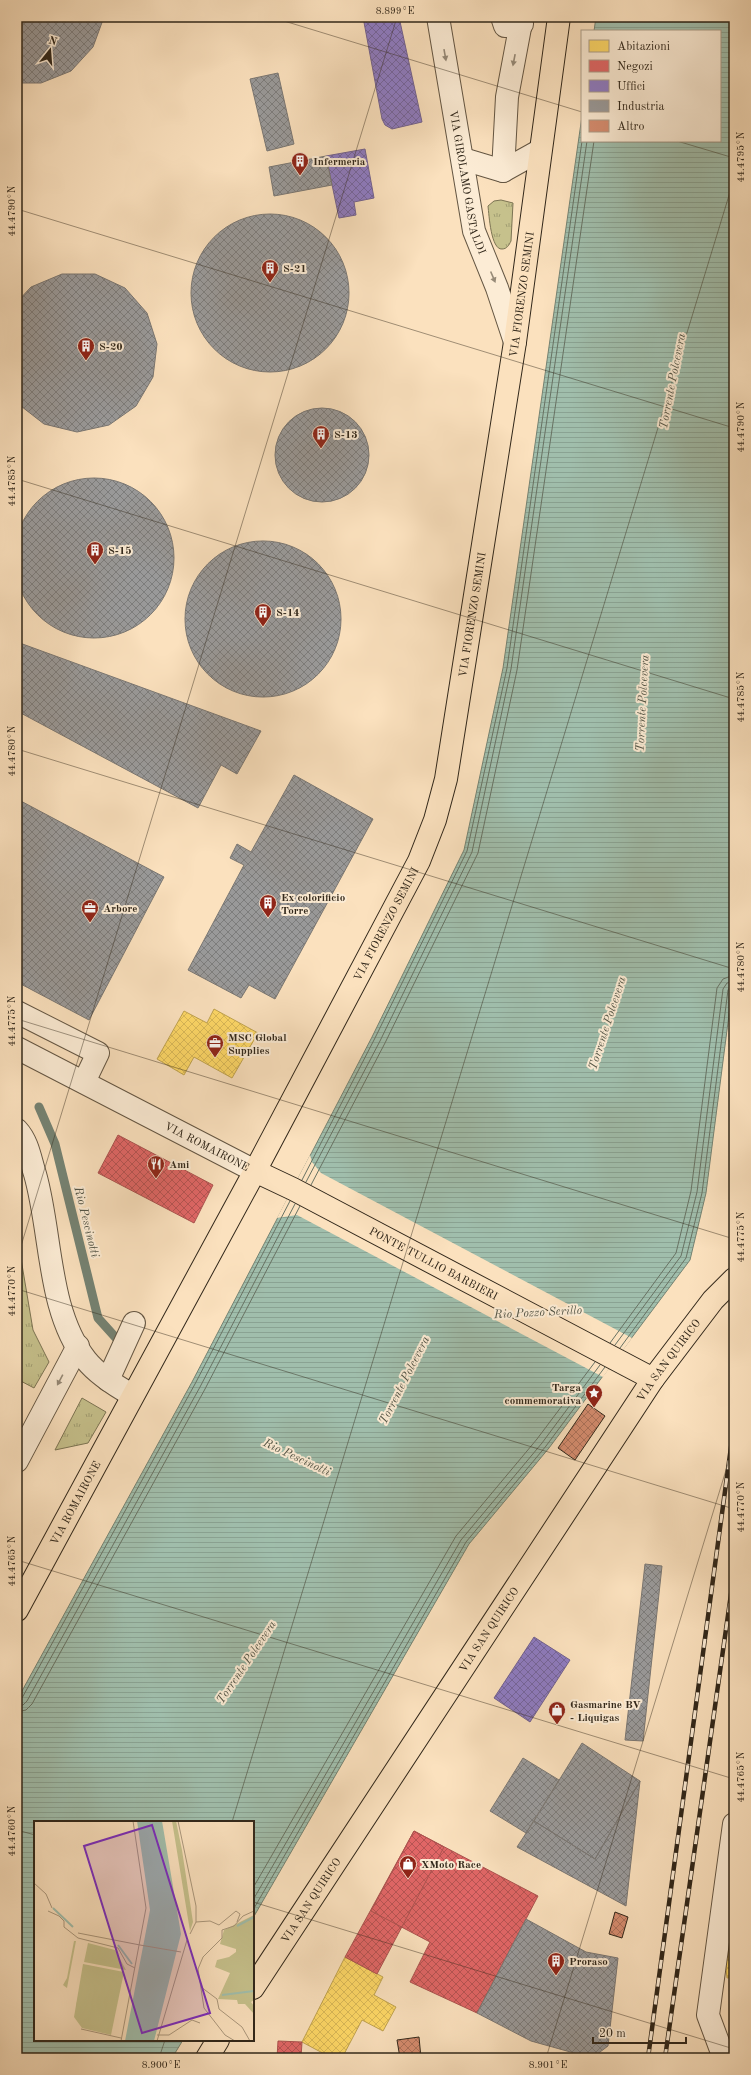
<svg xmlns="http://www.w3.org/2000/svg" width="751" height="2075" viewBox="0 0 751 2075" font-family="'Old Standard TT',serif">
<defs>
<pattern id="grass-tufts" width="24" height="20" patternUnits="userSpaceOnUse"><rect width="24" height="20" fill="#c6c18c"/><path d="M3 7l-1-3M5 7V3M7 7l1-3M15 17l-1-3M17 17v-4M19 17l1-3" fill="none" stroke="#a19d72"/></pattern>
<pattern id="water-rules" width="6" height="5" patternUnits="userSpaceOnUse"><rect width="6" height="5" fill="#a0beac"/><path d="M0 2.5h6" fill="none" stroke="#8aa393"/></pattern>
<pattern id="homes-cross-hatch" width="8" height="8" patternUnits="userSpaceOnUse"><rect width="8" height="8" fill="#ffd966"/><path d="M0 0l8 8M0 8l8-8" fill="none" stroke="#dbba58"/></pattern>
<pattern id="shops-cross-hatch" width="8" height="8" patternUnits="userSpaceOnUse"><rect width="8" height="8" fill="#e06666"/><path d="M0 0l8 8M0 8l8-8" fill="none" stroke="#b65453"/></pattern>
<pattern id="offices-cross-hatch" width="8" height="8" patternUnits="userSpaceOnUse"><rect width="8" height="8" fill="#8e7cc3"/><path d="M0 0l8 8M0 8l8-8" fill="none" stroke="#75669e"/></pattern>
<pattern id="industry-cross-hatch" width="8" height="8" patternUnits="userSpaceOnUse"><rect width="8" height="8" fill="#999"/><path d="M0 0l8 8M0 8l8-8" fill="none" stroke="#7d7d7c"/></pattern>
<pattern id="building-cross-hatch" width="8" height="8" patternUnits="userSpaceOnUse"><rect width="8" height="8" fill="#d58c6f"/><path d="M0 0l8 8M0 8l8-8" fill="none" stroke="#ad725a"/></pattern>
</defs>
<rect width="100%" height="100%" fill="#fbe1be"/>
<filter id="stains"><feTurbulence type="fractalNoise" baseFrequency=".005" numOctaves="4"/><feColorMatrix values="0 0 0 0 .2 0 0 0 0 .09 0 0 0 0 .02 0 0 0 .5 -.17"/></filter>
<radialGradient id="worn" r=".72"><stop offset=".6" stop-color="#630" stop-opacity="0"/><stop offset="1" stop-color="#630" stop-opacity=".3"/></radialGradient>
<path fill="url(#grass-tufts)" stroke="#7c7453" d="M501,200L513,203L511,241C509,245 507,249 502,249C491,250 489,215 488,206L494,201Z
M17,1235L33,1330L49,1362L34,1388L17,1379Z
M82,1398L106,1412L88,1443L55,1450Z"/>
<path fill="url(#water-rules)" stroke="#748272" d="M596,17H734V976L706,1193L690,1260L549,1448L469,1544L253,1918V1822H35V2040H183L172,2058H17V1700L192,1382L372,1037L464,850L503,668L582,116V141H720V31H594Z"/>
<path fill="#fbe1be" d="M310,1155L312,1162L321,1173L632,1338L603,1377L297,1215L277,1218Z"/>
<path fill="url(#homes-cross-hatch)" stroke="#c1a44f" d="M214,1009L258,1033L232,1078L194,1057L184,1075L157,1059L184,1011L207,1023Z
M722,1932H734V1977L727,1978Z
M345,1957L383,1977L374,1995L396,2007L383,2031L362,2020L342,2058H332L302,2042Z"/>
<path fill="url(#shops-cross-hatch)" stroke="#ac534f" d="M118,1135L213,1185L194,1223L98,1173Z
M414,1831L444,1847L377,1974L345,1957Z
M414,1831L538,1896L477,2013L410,1982L430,1942L371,1911Z
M278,2041L302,2042L301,2058H277Z"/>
<path fill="url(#offices-cross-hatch)" stroke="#726290" d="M363,17H399L422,122L392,129L385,125L382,119Z
M365,149L374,198L354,202L356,215L339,218L326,156Z
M534,1637L570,1660L530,1722L494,1698Z"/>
<path fill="url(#industry-cross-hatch)" stroke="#7a7773" d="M17,17H104L93,47L71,71L41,83H17Z
M278,73L294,144L267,151L250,79Z
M326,156L332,185L274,196L269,167Z
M191 293a79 79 0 1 1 158 0a79 79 0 1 1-158 0Z
M62,274H95L125,288L147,313L157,344L153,377L136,406L109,425L77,432L44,424L17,403V302L31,287Z
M275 455a47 47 0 1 1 94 0a47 47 0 1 1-94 0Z
M14 558a80 80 0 1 1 160 0a80 80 0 1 1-160 0Z
M185 619a78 78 0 1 1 156 0a78 78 0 1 1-156 0Z
M17,642L261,731L237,774L221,765L198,808L17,711Z
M294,775L373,819L275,999L249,985L241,998L188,970L244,865L230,858L237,844L251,852Z
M17,799L164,877L89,1020L17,982Z
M645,1564L662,1566L643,1741L625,1740Z
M582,1743L640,1781L595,1859L534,1821Z
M523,1758L559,1780L526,1833L490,1811Z
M640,1781L626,1906L517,1847L534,1821L595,1859Z
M526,1919L586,1952L618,1958L608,2046L592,2058L531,2041L477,2013Z"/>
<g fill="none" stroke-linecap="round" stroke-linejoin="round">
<path stroke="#687263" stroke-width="1" d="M302,1180L375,1038L467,851L507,668L582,141
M306,1182L380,1041L472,852L511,669L587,141
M311,1185L385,1043L478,853L517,670L594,141
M610,1343L676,1253L691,1191L717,988L723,979L734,975
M615,1345L681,1256L697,1192L723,989L727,983L734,981
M620,1348L686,1258L702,1193L728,990L730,987L734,986
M17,1701L22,1698L195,1384L290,1201
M17,1706L23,1705L27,1701L200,1387L295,1204
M17,1712L26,1710L32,1704L205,1389L300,1206
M253,1888L456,1536L537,1439L595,1362
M253,1900L461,1540L542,1443L600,1365
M253,1910L466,1542L546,1446L605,1367"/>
<path stroke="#748272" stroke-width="9" d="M39,1107L55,1144L98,1318L116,1338"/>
</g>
<path fill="url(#building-cross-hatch)" stroke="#31271a" d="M588,1404L605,1416L575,1460L558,1448Z
M615,1912L628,1917L622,1938L609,1934Z
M734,2036V2058L726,2039Z
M419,2037L421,2058H400L397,2040Z"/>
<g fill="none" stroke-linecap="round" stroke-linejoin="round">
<g stroke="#645643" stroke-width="24">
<g id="minor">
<path id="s1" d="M438,17L474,231L497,288L515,342"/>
<path d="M502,17L505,26L522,24"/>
<path d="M463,159L503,171L539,151"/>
<path d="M503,171L507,97L522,17"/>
<path d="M17,1012L98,1053L84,1082"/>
<path id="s2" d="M17,1048L255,1171"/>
<path d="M17,1130C28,1142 30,1158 35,1174C52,1233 47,1311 86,1360C98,1375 116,1386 132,1395"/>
<path d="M108,1380L134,1323"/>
<path d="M17,1461L78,1346"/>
<path d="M724,2058L708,2015L734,1824"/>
</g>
</g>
<g stroke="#31271a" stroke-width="24">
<g id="major">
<path id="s3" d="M255,1171L293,1189L653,1379"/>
<path id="s4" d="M17,1610L255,1171L419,861L435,820L446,779L515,342L559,17"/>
<path id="s5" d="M253,1988L653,1379L713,1300L734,1279"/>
<path d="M207,2058L218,2040"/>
</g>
</g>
<use href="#minor" stroke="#fcecd5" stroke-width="22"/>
<use href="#major" stroke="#fbe1be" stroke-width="22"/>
<g stroke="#31271a" stroke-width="4.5">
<path id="rail" d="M648,2058L734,1425
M665,2058L734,1573"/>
</g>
<use href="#rail" stroke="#fcecd5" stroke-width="3" stroke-dasharray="9" stroke-linecap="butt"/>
</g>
<defs><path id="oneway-solid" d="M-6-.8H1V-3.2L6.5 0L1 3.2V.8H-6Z"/></defs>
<g fill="#968a78">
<use href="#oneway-solid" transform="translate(445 55) rotate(80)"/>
<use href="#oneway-solid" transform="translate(514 60) rotate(101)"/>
<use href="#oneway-solid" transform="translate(493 277) rotate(67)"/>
<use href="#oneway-solid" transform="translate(60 1380) rotate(118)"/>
</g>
<path fill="none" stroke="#31271a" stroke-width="1" stroke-opacity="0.45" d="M271,17L582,112M677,141L734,158M17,209L734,428M17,479L734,699M17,749L734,969M17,1019L734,1239M17,1259L397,17M17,1289L734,1509M17,1560L734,1779M232,1822L734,179M17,1830L35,1835M253,1902L734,2049M159,2058L165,2040M546,2058L734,1444"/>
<defs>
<g id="building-pin" transform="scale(0.9)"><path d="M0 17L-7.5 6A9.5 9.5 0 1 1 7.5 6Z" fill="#8f2418" stroke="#fcecd5"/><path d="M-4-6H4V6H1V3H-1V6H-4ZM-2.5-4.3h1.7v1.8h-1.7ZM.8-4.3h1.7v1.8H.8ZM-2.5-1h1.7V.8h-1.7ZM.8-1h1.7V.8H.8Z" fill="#fff"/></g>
<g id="office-pin" transform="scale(0.9)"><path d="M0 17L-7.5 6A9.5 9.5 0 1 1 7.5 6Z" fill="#8f2418" stroke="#fcecd5"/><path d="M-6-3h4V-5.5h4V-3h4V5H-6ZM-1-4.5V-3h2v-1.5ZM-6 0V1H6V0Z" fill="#fff"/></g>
<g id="restaurant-pin" transform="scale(0.9)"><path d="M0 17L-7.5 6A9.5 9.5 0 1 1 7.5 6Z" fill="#8f2418" stroke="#fcecd5"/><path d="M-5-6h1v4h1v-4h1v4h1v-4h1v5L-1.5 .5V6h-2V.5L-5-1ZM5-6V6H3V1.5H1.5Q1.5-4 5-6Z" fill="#fff"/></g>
<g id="sight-pin" transform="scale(0.9)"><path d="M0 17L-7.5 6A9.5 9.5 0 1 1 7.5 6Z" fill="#8f2418" stroke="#fcecd5"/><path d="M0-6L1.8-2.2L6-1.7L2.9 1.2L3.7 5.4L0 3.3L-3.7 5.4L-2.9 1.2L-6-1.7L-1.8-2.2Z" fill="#fff"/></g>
<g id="shop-pin" transform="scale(0.9)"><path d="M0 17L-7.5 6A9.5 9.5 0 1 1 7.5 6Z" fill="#8f2418" stroke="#fcecd5"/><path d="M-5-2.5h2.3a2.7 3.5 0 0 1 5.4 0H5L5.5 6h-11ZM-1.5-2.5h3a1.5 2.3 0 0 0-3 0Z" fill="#fff"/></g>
</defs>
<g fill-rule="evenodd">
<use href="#building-pin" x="300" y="161"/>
<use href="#building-pin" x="270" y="268"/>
<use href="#building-pin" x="86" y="346"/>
<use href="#building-pin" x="321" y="434"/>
<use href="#building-pin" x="95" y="550"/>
<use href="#building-pin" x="263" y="612"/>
<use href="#building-pin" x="268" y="903"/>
<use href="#office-pin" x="90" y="908"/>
<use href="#office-pin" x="215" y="1043"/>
<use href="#restaurant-pin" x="156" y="1164"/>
<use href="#sight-pin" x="594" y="1393"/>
<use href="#shop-pin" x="557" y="1710"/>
<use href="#shop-pin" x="408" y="1864"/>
<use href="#building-pin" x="556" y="1961"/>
</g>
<g text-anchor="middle" stroke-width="4" stroke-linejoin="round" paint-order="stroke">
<g font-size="11" font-weight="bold" fill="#31271a" stroke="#fcecd5" text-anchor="start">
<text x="313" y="165">Infermeria</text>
<text x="283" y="272">S-21</text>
<text x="99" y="350">S-20</text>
<text x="334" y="438">S-13</text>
<text x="108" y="554">S-15</text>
<text x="276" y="616">S-14</text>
<text x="281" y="901">Ex colorificio<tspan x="281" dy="13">Torre</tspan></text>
<text x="103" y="912">Arbore</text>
<text x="228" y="1041">MSC Global<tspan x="228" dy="13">Supplies</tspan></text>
<text x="169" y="1168">Ami</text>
<text x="581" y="1391" text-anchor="end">Targa<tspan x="581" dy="13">commemorativa</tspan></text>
<text x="570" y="1708">Gasmarine BV<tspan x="570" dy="13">- Liquigas</tspan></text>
<text x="421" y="1868">XMoto Race</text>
<text x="569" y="1965">Proraso</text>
</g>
<g font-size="11" fill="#31271a" stroke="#fcecd5">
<text dy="4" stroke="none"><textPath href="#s1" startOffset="168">VIA GIROLAMO GASTALDI</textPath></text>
<text dy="4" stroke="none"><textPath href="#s4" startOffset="1427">VIA FIORENZO SEMINI</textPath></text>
<text dy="4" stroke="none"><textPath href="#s4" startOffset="1103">VIA FIORENZO SEMINI</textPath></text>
<text dy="4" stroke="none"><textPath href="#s4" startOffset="779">VIA FIORENZO SEMINI</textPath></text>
<text dy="4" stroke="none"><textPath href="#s2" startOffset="214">VIA ROMAIRONE</textPath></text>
<text dy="4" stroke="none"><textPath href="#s3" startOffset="201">PONTE TULLIO BARBIERI</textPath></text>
<text dy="4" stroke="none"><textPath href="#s5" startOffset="753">VIA SAN QUIRICO</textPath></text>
<text dy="4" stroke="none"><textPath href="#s4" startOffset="122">VIA ROMAIRONE</textPath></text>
<text dy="4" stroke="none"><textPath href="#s5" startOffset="429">VIA SAN QUIRICO</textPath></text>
<text dy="4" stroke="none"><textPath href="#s5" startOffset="105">VIA SAN QUIRICO</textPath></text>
</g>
<g font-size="12" font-style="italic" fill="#525446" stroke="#fcecd5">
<text transform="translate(672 381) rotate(-79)" y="4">Torrente Polcevera</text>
<text transform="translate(642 703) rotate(-87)" y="4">Torrente Polcevera</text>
<text transform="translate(607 1023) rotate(-72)" y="4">Torrente Polcevera</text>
<text transform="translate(87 1222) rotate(76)" y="4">Rio Pescinotti</text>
<text transform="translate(538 1312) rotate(-3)" y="4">Rio Pozzo Serillo</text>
<text transform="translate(404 1380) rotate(-63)" y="4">Torrente Polcevera</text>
<text transform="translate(297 1457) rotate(25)" y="4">Rio Pescinotti</text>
<text transform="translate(246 1662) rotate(-56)" y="4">Torrente Polcevera</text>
</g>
</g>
<g transform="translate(34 1821)">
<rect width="220" height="220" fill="#fbe1be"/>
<path d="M138,0H142L148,29L159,101L156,110ZM40,120H42L33,167L29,164L33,157ZM54,122L81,129L92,149L50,141Z" fill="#c6c18c"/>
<path d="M220,94V179L217,181L220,185V193L211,183H204L203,179L184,178L196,152L181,146L183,139L195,136L202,131V128L186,123L190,109Z" fill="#c6c18c"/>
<path d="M49,143L90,151L77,214L48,207L40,196Z" fill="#c6c18c"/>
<path d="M51,144L79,150L77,174L74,177L70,195L62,193L63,190L42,185Z" fill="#c6c18c"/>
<path d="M103,0H128L147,113L120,220H91L116,89Z" fill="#a0beac"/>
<path fill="none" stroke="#a0beac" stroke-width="2" d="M19,87L39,106M203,105L220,96M84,124L98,143M188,174L220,170"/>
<path fill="none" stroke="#aa977c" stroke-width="1" d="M144,0L162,85V101L156,113M0,62L12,73L18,87M14,90L25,95L30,100V106L44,117L84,127L93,143L101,147M162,101L176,100L185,104L202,90L206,93L203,101M44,112L106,124M106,124L147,131M167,166L183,178L185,188L208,206L216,220M47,208L87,217M123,214H135L158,199L166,202M87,220L112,87L99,0M123,220L153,119M201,220L191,214L170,187L164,148L169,136L188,117V109L200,105L209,95L220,90"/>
<path fill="#7b2cbf" fill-opacity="0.15" stroke="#7b2cbf" stroke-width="2" d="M118,4L176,192L108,212L50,25Z"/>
<rect width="220" height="220" fill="none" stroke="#31271a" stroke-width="2"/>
</g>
<rect width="751" height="2075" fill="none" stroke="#fbe1be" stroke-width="44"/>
<rect x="581" y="30" width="140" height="112" fill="#fcecd5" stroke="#ab9d8a"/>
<rect x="589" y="40" width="20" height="12" fill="#ffd966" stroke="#ab9d8a"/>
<text x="617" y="50" font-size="12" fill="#31271a">Abitazioni</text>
<rect x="589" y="60" width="20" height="12" fill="#e06666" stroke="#ab9d8a"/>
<text x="617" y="70" font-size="12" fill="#31271a">Negozi</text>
<rect x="589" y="80" width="20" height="12" fill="#8e7cc3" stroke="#ab9d8a"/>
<text x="617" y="90" font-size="12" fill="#31271a">Uffici</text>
<rect x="589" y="100" width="20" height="12" fill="#999999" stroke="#ab9d8a"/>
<text x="617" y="110" font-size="12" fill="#31271a">Industria</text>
<rect x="589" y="120" width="20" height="12" fill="#d58c6f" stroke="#ab9d8a"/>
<text x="617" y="130" font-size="12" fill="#31271a">Altro</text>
<g transform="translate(50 50) rotate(17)" stroke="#fcecd5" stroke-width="3" paint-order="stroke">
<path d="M0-3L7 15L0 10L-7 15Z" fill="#31271a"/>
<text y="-6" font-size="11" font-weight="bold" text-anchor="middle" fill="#31271a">N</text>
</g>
<path d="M593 2037v6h93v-6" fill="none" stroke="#31271a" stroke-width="2"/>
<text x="599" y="2037" font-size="12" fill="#31271a" stroke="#fcecd5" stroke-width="3" paint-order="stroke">20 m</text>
<rect x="22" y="22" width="707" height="2031" fill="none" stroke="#31271a" stroke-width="1.5"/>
<g font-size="10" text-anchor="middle" fill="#31271a">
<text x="395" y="14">8.899°E</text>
<text transform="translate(740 157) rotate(-90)" y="4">44.4795°N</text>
<text transform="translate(11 211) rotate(-90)" y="4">44.4790°N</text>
<text transform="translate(740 427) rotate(-90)" y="4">44.4790°N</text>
<text transform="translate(11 481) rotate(-90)" y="4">44.4785°N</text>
<text transform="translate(740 697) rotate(-90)" y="4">44.4785°N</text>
<text transform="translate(11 751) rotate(-90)" y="4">44.4780°N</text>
<text transform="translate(740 967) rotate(-90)" y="4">44.4780°N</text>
<text transform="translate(11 1021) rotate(-90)" y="4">44.4775°N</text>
<text transform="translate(740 1237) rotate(-90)" y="4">44.4775°N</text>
<text transform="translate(11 1291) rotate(-90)" y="4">44.4770°N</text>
<text transform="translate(740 1507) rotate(-90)" y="4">44.4770°N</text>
<text transform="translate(11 1561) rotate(-90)" y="4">44.4765°N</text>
<text transform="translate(740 1777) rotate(-90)" y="4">44.4765°N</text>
<text transform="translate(11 1831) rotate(-90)" y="4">44.4760°N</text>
<text x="161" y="2068">8.900°E</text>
<text x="548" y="2068">8.901°E</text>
</g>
<rect width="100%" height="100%" filter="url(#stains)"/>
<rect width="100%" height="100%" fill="url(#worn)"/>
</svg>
